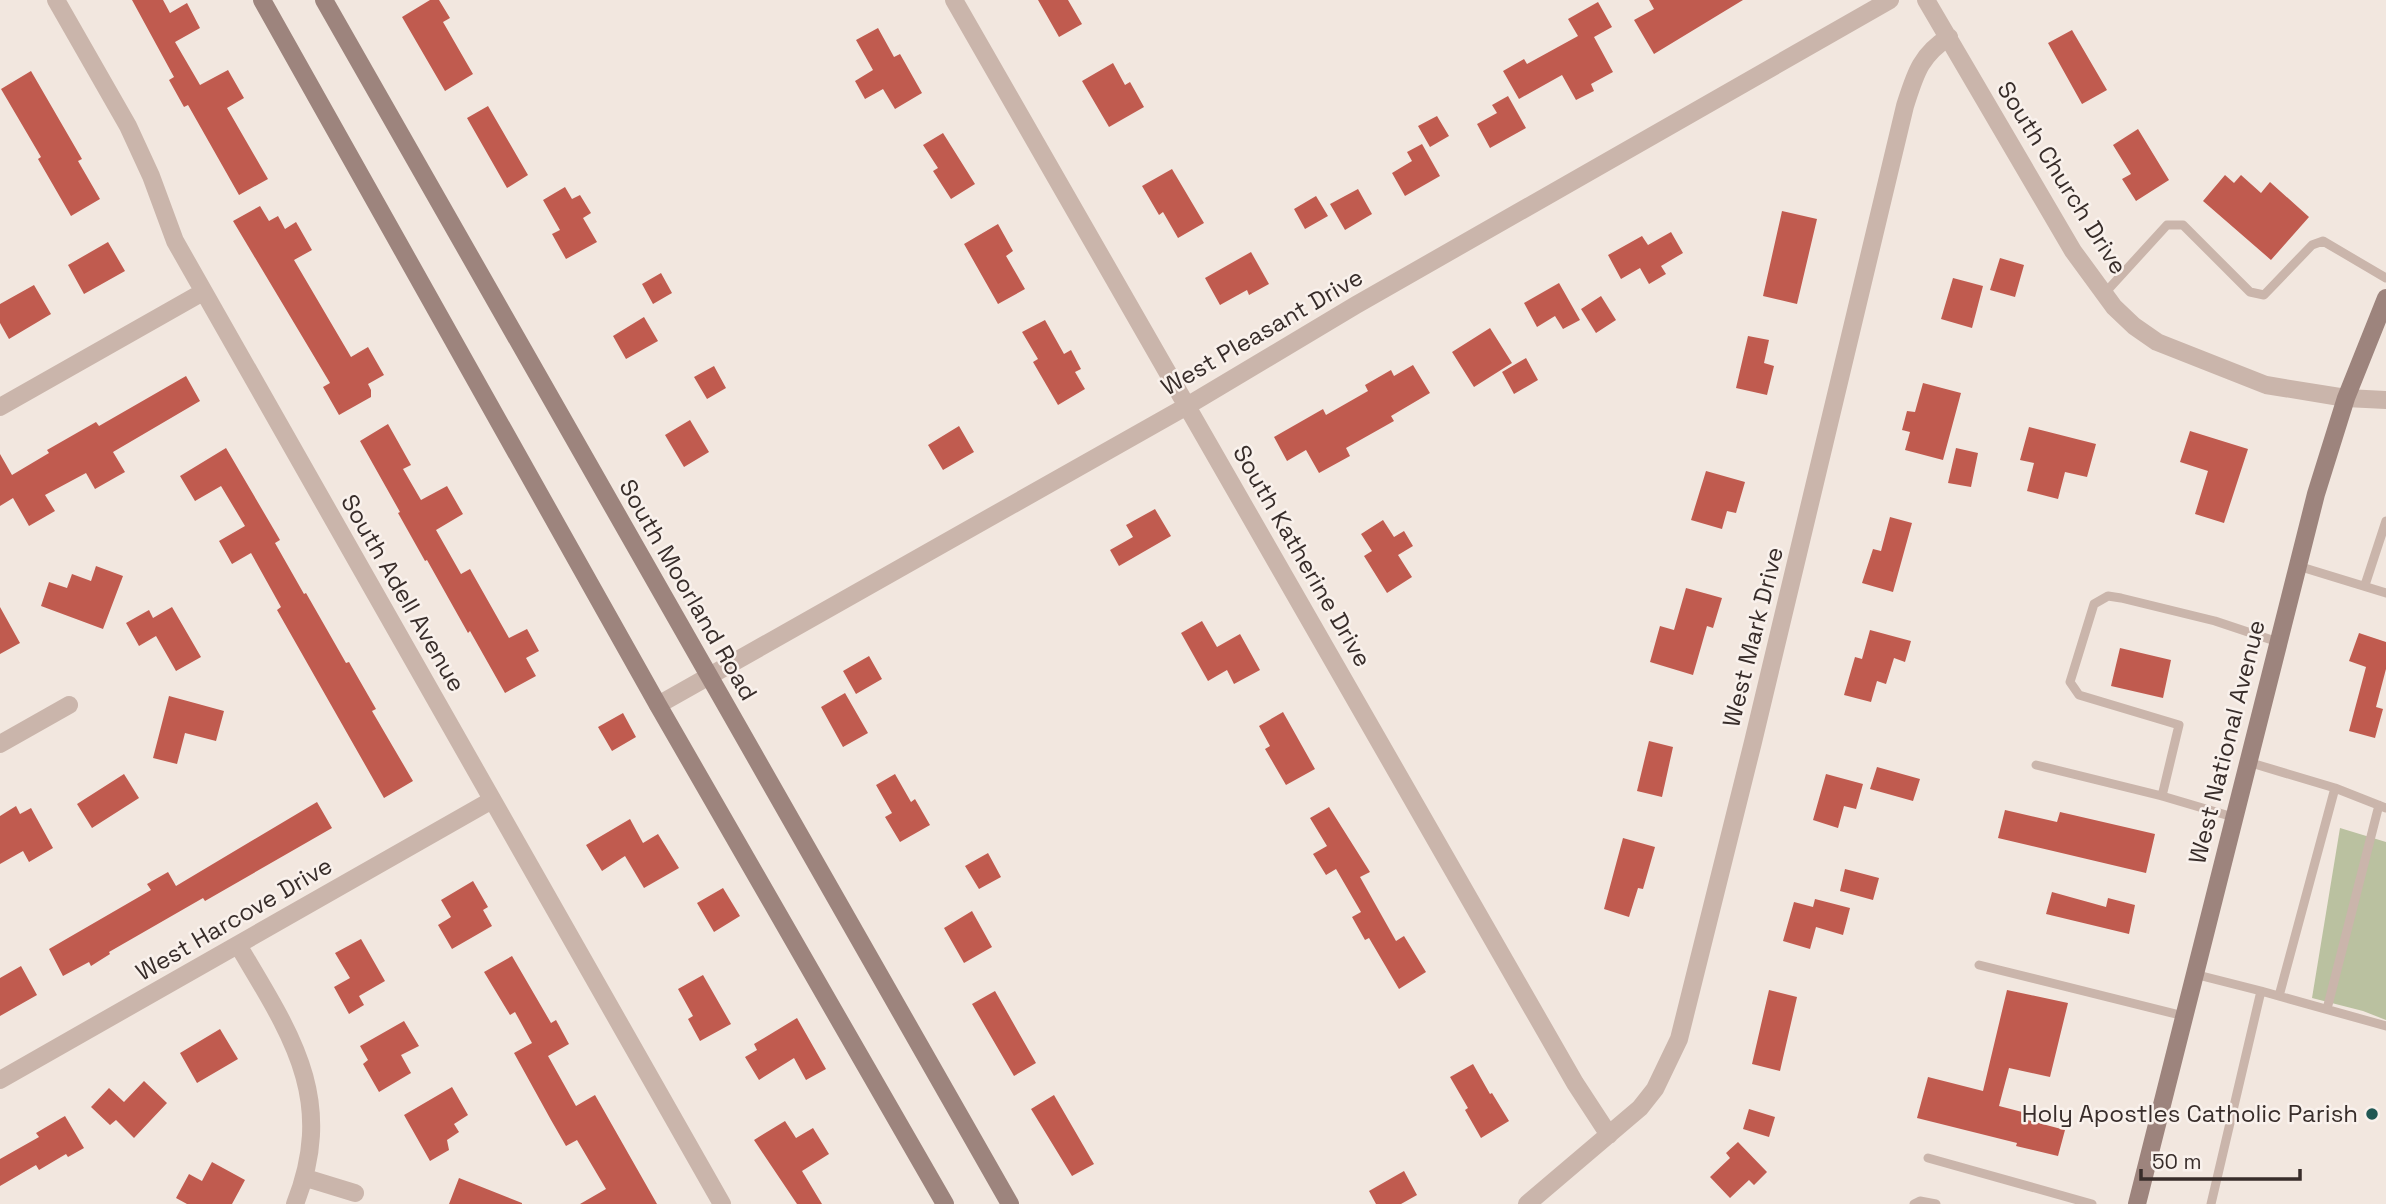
<svg xmlns="http://www.w3.org/2000/svg" width="2386" height="1204" viewBox="0 0 2386 1204" font-family="'Space Grotesk',sans-serif">
<rect width="100%" height="100%" fill="#f2e7df"/>
<path fill="#bac1a0" d="M2340,828L2386,842V1020L2363,1011L2312,998Z"/>
<path fill="#c05b4f" d="M132,0H163L170,13L187,3L200,28L175,42L200,85L228,70L244,98L227,108L268,179L239,195L188,105L184,107L169,80L174,77Z
M430,0H439L450,18L443,22L473,74L445,91L402,17Z
M1038,0H1068L1082,24L1059,37Z
M1649,0H1743L1654,54L1634,20L1654,9Z
M1598,2L1612,27L1594,37L1613,72L1591,84L1594,91L1576,100L1562,75L1519,99L1503,71L1524,59L1527,64L1578,36L1568,19Z
M878,28L894,57L900,54L922,93L895,109L883,89L865,99L855,81L873,70L856,40Z
M2072,30L2107,90L2082,104L2048,43Z
M1113,63L1125,85L1130,82L1144,107L1109,127L1082,81Z
M31,71L82,159L78,161L100,199L71,216L38,159L41,157L1,89Z
M1508,96L1526,128L1490,148L1477,124L1497,113L1492,105Z
M488,106L528,175L507,188L467,118Z
M1437,116L1449,136L1430,147L1418,126Z
M2138,129L2169,180L2136,201L2122,179L2131,174L2113,145Z
M943,133L975,184L951,199L933,171L938,168L923,145Z
M1422,144L1440,176L1405,196L1392,173L1412,161L1407,152Z
M1172,169L1204,223L1178,238L1163,212L1159,215L1142,186Z
M2225,175L2234,183L2241,175L2261,193L2270,182L2309,217L2271,260L2203,201Z
M565,187L572,199L580,195L591,213L583,218L597,242L566,259L552,234L560,230L543,200Z
M1358,189L1372,214L1345,230L1330,204Z
M1316,196L1328,216L1305,229L1294,209Z
M260,206L269,221L278,216L285,229L296,222L312,250L294,260L351,357L368,347L384,375L368,384L371,390V397L339,415L323,387L330,383L233,221Z
M1782,211L1817,219L1797,304L1763,296Z
M998,224L1013,251L1006,256L1025,289L998,304L964,244Z
M1671,232L1683,253L1661,266L1666,274L1649,284L1640,268L1621,279L1608,255L1642,236L1648,245Z
M108,242L125,271L84,294L68,265Z
M1251,252L1269,284L1249,295L1247,290L1220,305L1205,278Z
M2000,258L2024,265L2015,297L1990,290Z
M661,273L672,293L653,304L642,284Z
M1953,278L1983,286L1972,328L1941,319Z
M1559,283L1580,320L1563,329L1555,316L1537,327L1524,303Z
M34,285L51,314L9,339L0,323V304Z
M1601,296L1616,320L1596,333L1581,309Z
M644,317L658,341L626,359L613,336Z
M1045,320L1064,354L1071,350L1081,369L1075,372L1085,389L1058,405L1033,362L1038,359L1022,332Z
M1490,328L1512,363L1474,387L1452,352Z
M1748,336L1769,340L1764,363L1774,366L1767,395L1736,388Z
M1526,358L1538,380L1514,394L1502,372Z
M1413,365L1430,393L1391,416L1394,421L1346,448L1350,456L1319,473L1306,450L1287,461L1274,437L1323,409L1326,415L1368,391L1365,385L1391,370L1394,376Z
M714,366L726,388L707,399L694,377Z
M186,376L200,401L113,452L125,472L95,489L86,473L45,495L55,511L29,526L13,498L0,506V454L12,475L49,453L47,450L96,422L99,426Z
M1923,383L1961,393L1943,460L1905,450L1910,432L1902,430L1907,411L1915,412Z
M690,420L709,452L684,467L665,435Z
M388,424L411,465L403,469L421,500L447,486L463,514L436,530L461,574L470,569L509,638L527,629L539,651L526,658L536,676L505,693L470,631L468,633L427,560L425,561L398,513L400,512L360,441Z
M959,426L974,452L943,470L928,445Z
M2029,427L2096,444L2087,477L2065,472L2058,499L2027,491L2034,463L2020,460Z
M2190,431L2248,449L2224,523L2195,514L2208,471L2180,462Z
M226,448L280,540L275,543L304,594L306,593L346,663L349,662L376,709L372,711L413,781L384,798L277,610L281,607L251,553L232,564L219,541L245,526L221,486L195,501L180,476Z
M1956,448L1978,453L1971,487L1948,483Z
M1706,471L1745,482L1736,513L1727,511L1722,529L1691,520Z
M1155,509L1171,536L1119,566L1110,550L1133,537L1126,525Z
M1890,517L1912,523L1893,592L1862,583L1873,549L1881,551Z
M1383,520L1394,537L1404,531L1413,546L1398,555L1412,577L1387,593L1364,556L1372,551L1361,534Z
M96,566L123,576L103,629L41,606L49,582L67,588L72,574L91,581Z
M1686,588L1722,598L1713,628L1707,626L1693,675L1650,662L1660,626L1674,630Z
M0,607L20,643L0,654Z
M172,607L201,657L176,671L156,636L139,646L126,623L149,610L153,618Z
M1202,621L1217,647L1240,634L1260,670L1234,684L1227,670L1208,681L1181,633Z
M1870,630L1911,641L1905,662L1894,658L1886,684L1877,681L1871,702L1844,695L1855,657L1862,659Z
M2359,633L2386,642V669L2376,707L2383,709L2375,738L2349,731L2366,667L2349,661Z
M2120,648L2171,660L2163,698L2111,686Z
M869,656L882,679L856,694L843,671Z
M845,693L868,733L843,747L821,707Z
M169,696L224,711L216,741L185,733L177,764L153,758Z
M1283,712L1315,769L1286,785L1265,749L1270,746L1259,726Z
M623,713L636,737L612,751L598,727Z
M1649,741L1673,747L1662,797L1637,791Z
M1877,767L1920,779L1913,801L1870,789Z
M124,774L139,798L92,828L77,804Z
M895,774L911,802L915,799L930,825L900,842L885,817L892,813L876,785Z
M1826,774L1863,784L1856,809L1844,806L1838,828L1813,820Z
M317,802L332,828L205,901L203,898L109,952L110,954L91,966L89,962L63,976L49,949L151,890L147,884L168,872L176,886Z
M16,806L20,814L31,808L53,848L29,862L23,851L0,864V816Z
M1329,807L1370,872L1360,877L1396,941L1404,936L1426,972L1399,989L1369,938L1365,940L1352,917L1361,912L1336,869L1326,875L1313,854L1327,846L1310,818Z
M2005,810L2057,822L2060,812L2155,834L2146,873L1998,838Z
M630,819L643,843L658,834L679,868L644,888L625,856L602,871L586,845Z
M1623,838L1655,847L1643,889L1638,888L1629,917L1604,909Z
M988,853L1001,877L979,889L965,866Z
M1845,869L1879,878L1873,900L1840,891Z
M473,881L488,907L483,910L492,926L452,949L438,925L451,917L441,900Z
M723,888L740,916L714,932L697,903Z
M2052,892L2106,907L2108,898L2135,905L2129,934L2046,914Z
M1815,899L1850,908L1843,935L1816,927L1810,949L1783,941L1794,902L1813,907Z
M972,911L992,947L964,963L944,928Z
M361,939L385,981L359,996L364,1005L349,1014L334,987L350,978L335,953Z
M512,956L551,1023L556,1020L569,1044L548,1056L576,1106L595,1095L657,1204H580L606,1189L577,1140L566,1146L551,1120L514,1053L532,1043L515,1012L510,1015L484,972Z
M21,966L37,995L0,1016V978Z
M703,975L731,1024L700,1041L688,1019L693,1016L678,989Z
M1769,990L1797,997L1780,1071L1752,1064Z
M2007,990L2068,1003L2050,1077L2009,1068L1999,1106L2026,1113L2024,1119L2065,1130L2058,1156L2016,1146L2017,1143L1917,1118L1928,1077L1983,1091Z
M995,991L1036,1063L1014,1076L972,1004Z
M797,1018L826,1069L806,1080L794,1058L759,1080L745,1057L757,1050L754,1044Z
M404,1021L419,1046L401,1055L411,1073L379,1092L363,1064L368,1060L360,1046Z
M220,1029L238,1059L197,1083L180,1053Z
M1473,1064L1490,1094L1492,1093L1509,1121L1481,1138L1465,1110L1468,1108L1450,1077Z
M144,1081L167,1103L134,1138L116,1120L110,1125L91,1107L109,1088L124,1102Z
M452,1087L468,1115L454,1124L459,1132L447,1140L449,1150L430,1161L404,1115Z
M1054,1095L1094,1164L1072,1176L1031,1109Z
M1749,1109L1775,1117L1769,1137L1743,1129Z
M65,1116L84,1148L68,1157L66,1154L39,1170L36,1165L0,1186V1159L39,1137L36,1133Z
M785,1121L796,1138L813,1128L829,1154L802,1171L822,1204H797L754,1140Z
M1738,1142L1767,1172L1754,1185L1749,1180L1730,1198L1710,1177L1730,1158L1726,1153Z
M212,1162L245,1180L232,1204H187L176,1198L189,1174L202,1181Z
M1404,1171L1417,1195L1401,1204H1376L1369,1191Z
M459,1178L522,1203V1204H449Z"/>
<g fill="none" stroke-linecap="round" stroke-linejoin="round">
<path stroke="#cab5ab" stroke-width="9" d="M2104,294L2167,225H2183L2250,292L2264,295L2312,245L2323,241L2386,278
M2298,566L2386,593
M2365,585L2386,521
M2248,762L2335,788L2279,996
M2036,765L2162,796L2233,817
M2335,788L2386,808
M2162,796L2179,725L2079,695L2070,682L2094,604L2108,596L2121,598L2215,621L2278,642
M1979,965L2184,1016
M2194,974L2261,991L2211,1204
M2261,991L2386,1026
M2327,1009L2379,805
M1928,1158L2092,1204
M1914,1204L1920,1201L1936,1204"/>
<path stroke="#cab5ab" stroke-width="18" d="M56,0L128,126L151,176L175,241L722,1204
M954,0L1575,1083L1609,1135
M1926,0L2073,251L2114,307L2134,326L2157,342L2266,385L2346,398L2386,400
M0,407L203,292
M658,705L1187,406L1356,305L1890,0
M0,744L69,705
M238,945C290,1033 337,1098 295,1204
M0,1080L492,800
M306,1178L355,1193
M1527,1204L1640,1108L1655,1089L1679,1039L1753,742L1905,106C1915,75 1920,55 1949,37"/>
<path stroke="#9d847d" stroke-width="18" d="M262,0L658,705L945,1204
M324,0L1010,1204
M2137,1204L2316,494L2346,398L2386,298"/>
</g>
<circle fill="#215854" stroke="#f9f1ec" stroke-width="2.5" cx="2372" cy="1114" r="7"/>
<g text-anchor="middle" stroke-width="5" stroke-linejoin="round" paint-order="stroke">
<g font-size="24" fill="#382d2a" stroke="#f9f1ec">
<text transform="translate(2062 178) rotate(58)" y="8">South Church Drive</text>
<text transform="translate(1262 332) rotate(-30)" y="8">West Pleasant Drive</text>
<text transform="translate(1302 556) rotate(60)" y="8">South Katherine Drive</text>
<text transform="translate(688 590) rotate(60)" y="8">South Moorland Road</text>
<text transform="translate(403 593) rotate(60)" y="8">South Adell Avenue</text>
<text transform="translate(1753 637) rotate(-76)" y="8">West Mark Drive</text>
<text transform="translate(2227 742) rotate(-76)" y="8">West National Avenue</text>
<text transform="translate(234 919) rotate(-30)" y="8">West Harcove Drive</text>
</g>
<g font-size="24" fill="#382d2a" stroke="#f9f1ec" text-anchor="end">
<text x="2358" y="1122">Holy Apostles Catholic Parish</text>
</g>
</g>
<path d="M2141 1169v10h159v-10" fill="none" stroke="#382d2a" stroke-width="3.5"/>
<text x="2152" y="1169" font-size="21" fill="#382d2a" stroke="#f9f1ec" stroke-width="5" paint-order="stroke">50 m</text>
</svg>
